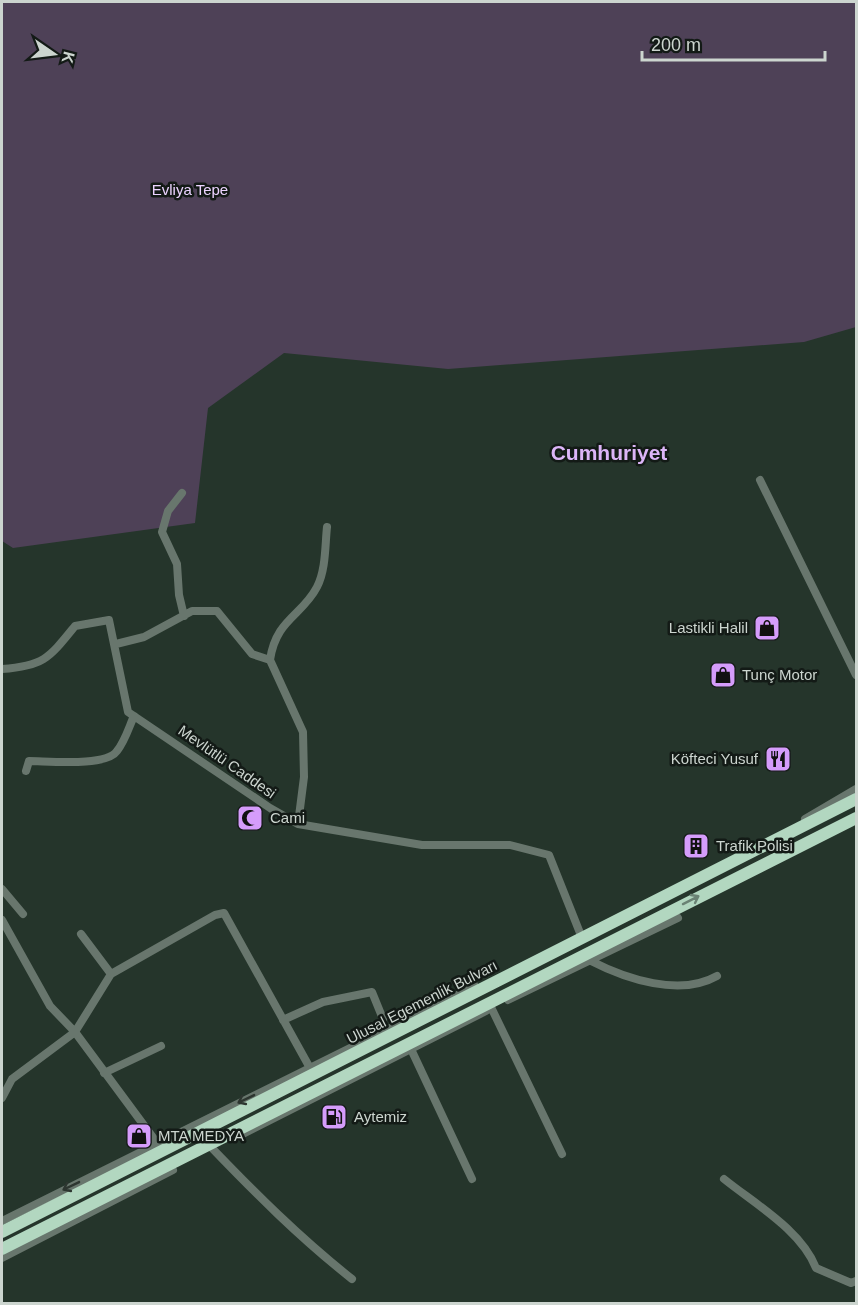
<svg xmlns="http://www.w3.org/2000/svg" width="858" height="1305" viewBox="0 0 858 1305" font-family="Arial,sans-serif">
<rect width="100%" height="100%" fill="#25352b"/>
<path fill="#4e4157" d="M2,2H856V327L804,342L448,369L284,353L208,408L195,523L13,548L2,541Z"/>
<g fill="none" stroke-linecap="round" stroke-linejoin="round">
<path stroke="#68766d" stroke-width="8" d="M760,480L856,675
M182,493L168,511L162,532L177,564L179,595L184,616
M116,644L144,637L192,611H217L252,654L270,660
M2,669C44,666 49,658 75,626L109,620L128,712L270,808L298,824L422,845H510L549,855L582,938
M26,771L29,761C48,761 106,767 117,751C125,741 129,727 134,716
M805,819L856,789
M298,824L304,777L303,732L270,660C276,619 302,616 317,587C326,570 325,545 327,527
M2,889L23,914
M2,920L50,1006L75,1032L12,1079L2,1098
M81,934L111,974
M591,961C626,979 680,997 717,976
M508,1000L678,918
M489,1003L562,1154
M283,1020L323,1002L372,992L383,1019
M410,1047L472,1179
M104,1073L161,1046
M235,1138L486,1011
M209,1145C254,1192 300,1238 352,1279
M160,1147L75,1032L111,974L215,915L224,913L310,1068
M724,1179C755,1204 801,1230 816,1268L851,1283L856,1281
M2,1221L475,986
M2,1258L173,1170"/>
<path stroke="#b2d7c0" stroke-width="12" d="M2,1232L856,799
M2,1249L856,818"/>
</g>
<defs><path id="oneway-shaft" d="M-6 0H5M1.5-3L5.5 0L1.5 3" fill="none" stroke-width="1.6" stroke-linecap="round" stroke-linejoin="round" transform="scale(1.5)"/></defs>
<use stroke="#6a8274" href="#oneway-shaft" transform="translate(691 900) rotate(-27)"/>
<g stroke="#2d3630">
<use href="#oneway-shaft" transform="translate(246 1099) rotate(154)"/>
<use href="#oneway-shaft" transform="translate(71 1186) rotate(154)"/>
</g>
<defs>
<g id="shop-square" transform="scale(1.35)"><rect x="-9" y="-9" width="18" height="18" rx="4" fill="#d59cfb" stroke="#131a16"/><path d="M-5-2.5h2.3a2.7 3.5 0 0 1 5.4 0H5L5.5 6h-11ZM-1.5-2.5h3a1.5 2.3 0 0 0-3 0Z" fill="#111"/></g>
<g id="restaurant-square" transform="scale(1.35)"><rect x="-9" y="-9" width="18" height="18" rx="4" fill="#d59cfb" stroke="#131a16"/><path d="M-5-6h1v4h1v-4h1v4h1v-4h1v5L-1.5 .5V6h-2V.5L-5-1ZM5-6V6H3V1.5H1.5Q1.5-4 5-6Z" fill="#111"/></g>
<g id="mosque-square" transform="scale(1.35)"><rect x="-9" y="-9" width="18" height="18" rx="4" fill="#d59cfb" stroke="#131a16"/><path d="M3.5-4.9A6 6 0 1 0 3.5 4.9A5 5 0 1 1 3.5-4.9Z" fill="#111"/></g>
<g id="building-square" transform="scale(1.35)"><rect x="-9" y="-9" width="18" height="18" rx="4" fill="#d59cfb" stroke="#131a16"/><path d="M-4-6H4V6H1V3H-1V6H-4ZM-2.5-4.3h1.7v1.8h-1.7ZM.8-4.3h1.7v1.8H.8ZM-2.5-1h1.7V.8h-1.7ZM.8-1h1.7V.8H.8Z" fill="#111"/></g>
<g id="fuel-square" transform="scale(1.35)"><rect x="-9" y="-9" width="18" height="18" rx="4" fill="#d59cfb" stroke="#131a16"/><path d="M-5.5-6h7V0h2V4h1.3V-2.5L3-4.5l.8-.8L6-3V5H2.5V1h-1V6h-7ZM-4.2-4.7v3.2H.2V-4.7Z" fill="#111"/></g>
</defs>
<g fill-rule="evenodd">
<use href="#shop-square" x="767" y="628"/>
<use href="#shop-square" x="723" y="675"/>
<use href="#restaurant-square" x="778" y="759"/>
<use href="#mosque-square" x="250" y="818"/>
<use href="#building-square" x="696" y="846"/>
<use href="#fuel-square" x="334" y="1117"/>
<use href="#shop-square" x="139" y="1136"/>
</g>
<g text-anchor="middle" stroke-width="5" stroke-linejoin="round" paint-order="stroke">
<g font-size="15" fill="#ecd3ff" stroke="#131a16">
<text x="190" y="195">Evliya Tepe</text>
</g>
<g font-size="15" fill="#ccd5cf" stroke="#131a16" text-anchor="start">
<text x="748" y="633" text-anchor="end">Lastikli Halil</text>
<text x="742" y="680">Tunç Motor</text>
<text x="758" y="764" text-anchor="end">Köfteci Yusuf</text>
<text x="270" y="823">Cami</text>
<text x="716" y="851">Trafik Polisi</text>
<text x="354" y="1122">Aytemiz</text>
<text x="158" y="1141">MTA MEDYA</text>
</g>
<g font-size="15" fill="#ccd5cf" stroke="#131a16">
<text transform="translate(227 762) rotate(35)" y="5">Mevlütlü Caddesi</text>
<text transform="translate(422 1002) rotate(-27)" y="5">Ulusal Egemenlik Bulvarı</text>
</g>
<g font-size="21" font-weight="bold" fill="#dcb5f8" stroke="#131a16">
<text x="609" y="460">Cumhuriyet</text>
</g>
</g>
<rect width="858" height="1305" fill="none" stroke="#ccd5cf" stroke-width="6"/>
<g transform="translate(54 54) rotate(104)" stroke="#131a16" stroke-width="4.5" paint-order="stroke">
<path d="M0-4.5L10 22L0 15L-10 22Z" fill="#ccd5cf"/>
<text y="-9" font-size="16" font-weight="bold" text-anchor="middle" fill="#ccd5cf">K</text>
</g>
<path d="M642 51v9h183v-9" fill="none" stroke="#ccd5cf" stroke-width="3"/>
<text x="651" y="51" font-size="18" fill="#ccd5cf" stroke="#131a16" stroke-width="4.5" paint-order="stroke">200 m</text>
</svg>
